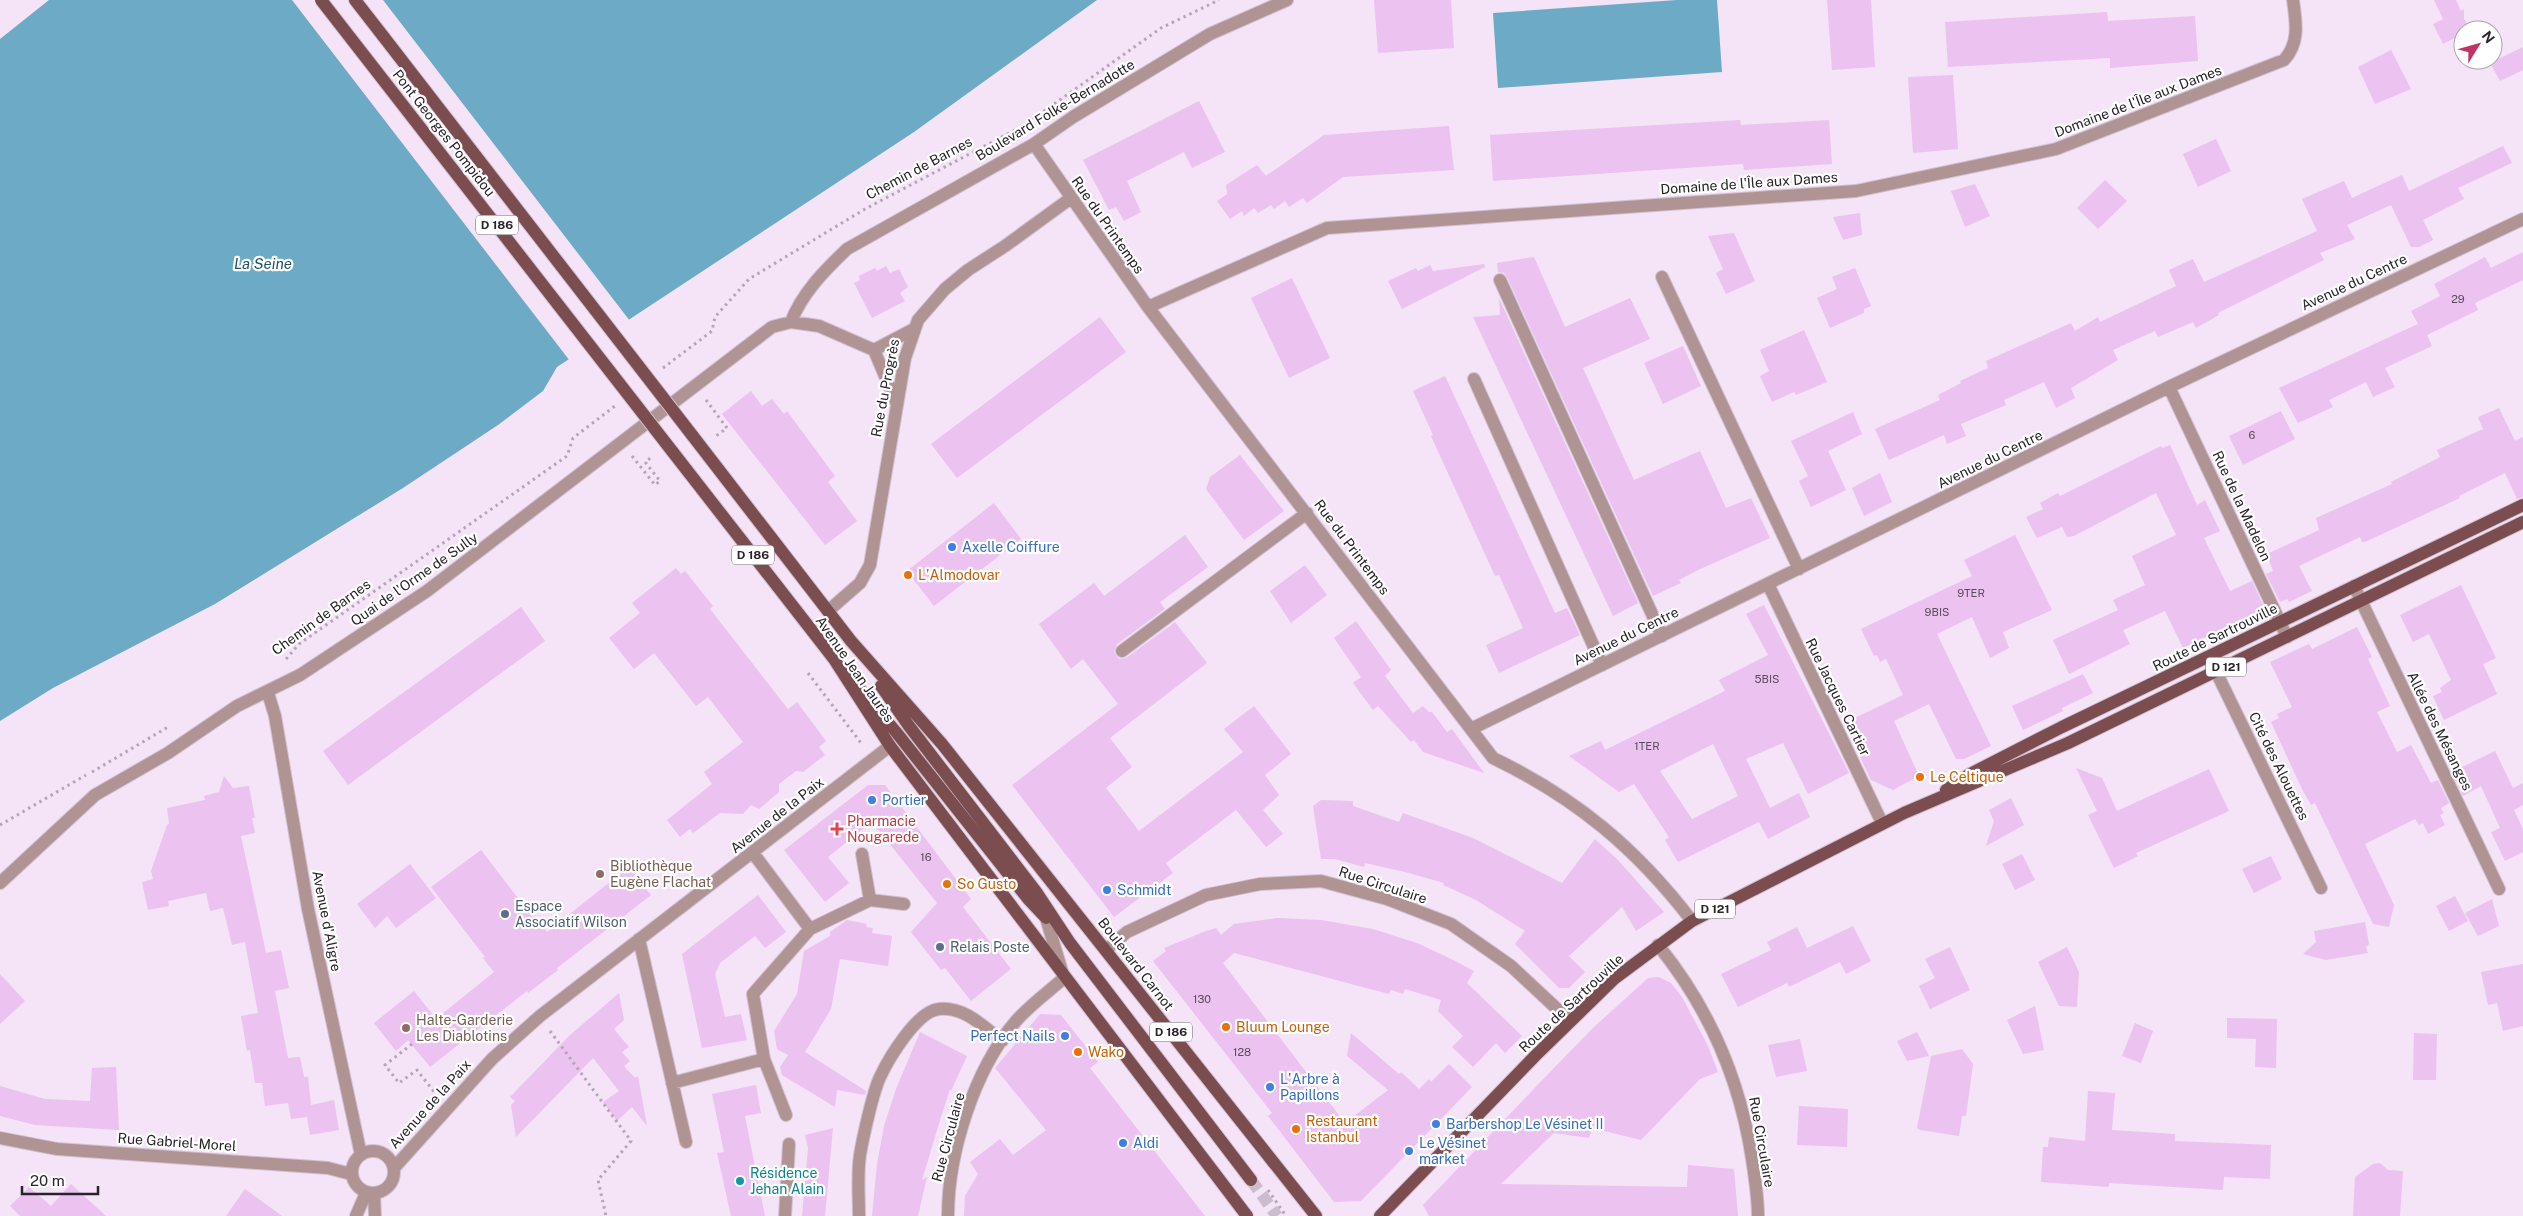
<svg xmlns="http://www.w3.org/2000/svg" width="2523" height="1216" viewBox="0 0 2523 1216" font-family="'Public Sans',sans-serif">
<rect width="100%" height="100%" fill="#f5e3f7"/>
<path fill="#6caac6" d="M49,0H1097L914,132L557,367L543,391L498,425L403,488L215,604L53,688L0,721V39Z
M1677,0H1717L1722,72L1498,88L1493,13Z"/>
<path fill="#f5e3f7" d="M292,0H383L630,321L570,361Z"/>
<path fill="#ebc2f0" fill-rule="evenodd" d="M1374,0H1451L1454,48L1378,53Z
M1827,0H1871L1875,67L1832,70Z
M2434,0H2456L2461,11L2464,9V19L2468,25L2463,30V34L2443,44L2433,24L2443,19Z
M2107,12L2108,21L2195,16L2198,61L2110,68V58L1948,67L1945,22Z
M2523,47V70L2500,81L2490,63Z
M2391,50L2411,89L2375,104L2358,67Z
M1953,75L1958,149L1913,153L1908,77Z
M1199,101L1225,152L1192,168L1184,152L1127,181L1141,212L1124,221L1116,207L1109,210L1083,160Z
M1740,120L1741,125L1829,120L1832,164L1744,170L1743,164L1493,181L1490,135Z
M1449,126L1454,170L1343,177L1307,203L1303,198L1289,207L1285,201L1274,209L1271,205L1258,213L1254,208L1244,216L1242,211L1230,219L1217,201L1227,194L1226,185L1257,165L1266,176L1324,135Z
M2216,139L2231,171L2198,187L2183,154Z
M2503,146L2512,163L2458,188L2464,199L2423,220L2433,240L2419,247H2411L2391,205L2347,225L2355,239L2320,253L2324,260L2218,313L2219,315L2196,328L2193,322L2158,337L2155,331L2113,350L2118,360L2071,388L2075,398L2056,408L2044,382L2004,400L2006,405L1961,424L1966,436L1947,444L1944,435L1889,460L1875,429L1940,400L1938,395L1961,383L1960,381L1988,368L1986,361L2071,323L2075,331L2098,317L2100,322L2176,286L2169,270L2193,259L2204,282L2317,231L2302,199L2344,181L2352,198L2402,175L2409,191Z
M2105,180L2127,201L2098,229L2077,208Z
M1975,184L1990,216L1965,227L1951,191Z
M1860,213L1862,235L1843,240L1833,217Z
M1734,233L1755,281L1726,294L1716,273L1723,269L1708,236Z
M2523,252V280L2475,303L2478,310L2427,335L2432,346L2385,368L2395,387L2373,397L2366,382L2329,400L2333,407L2298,423L2279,388L2418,324L2411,311L2440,296L2434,284L2485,257L2491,268Z
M1534,257L1565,327L1630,298L1650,339L1583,368L1634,480L1700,451L1726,508L1751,498L1770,538L1698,570L1679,580L1681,583L1653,596L1507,277L1504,273L1498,272L1497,263Z
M1484,264L1485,267L1402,309L1388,281L1416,268L1418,271L1430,265L1433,271Z
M886,266L890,273L899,269L908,287L900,293L905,301L872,318L854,283L860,280L859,276L875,268L877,271Z
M1855,268L1871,306L1864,309V313L1830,328L1817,298L1837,289L1832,277Z
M1292,278L1330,358L1289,378L1251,298Z
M1499,298L1638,603L1613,616L1473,317L1500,315Z
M1100,317L1126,352L957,478L931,444Z
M1804,330L1827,382L1796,395L1794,392L1772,402L1760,376L1769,371L1760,350Z
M1683,346L1701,386L1663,404L1644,363Z
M1445,376L1555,613L1567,608L1580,635L1499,673L1486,645L1523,628L1499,575L1495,576L1431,436L1433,435L1413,391Z
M751,391L762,406L772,399L784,414L787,411L835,476L828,482L857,521L825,545L722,414Z
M2499,408L2515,441L2523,437V497L2517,499L2505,473L2459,496L2460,498L2365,542H2362L2360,537L2299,566L2312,591L2289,602L2287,599L2280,602L2266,574L2273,571L2267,554L2319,530L2316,518L2392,484L2391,482L2440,457L2437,450L2483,429L2478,417Z
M2281,411L2295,439L2243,465L2229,436Z
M1853,412L1862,434L1828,451L1846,490L1811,507L1799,481L1808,476L1791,441Z
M2170,445L2197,505L2205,500L2220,531L2204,538L2230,591L2252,581L2265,609L2183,648L2165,611L2123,630L2130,644L2069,674L2053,640L2118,610L2113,600L2145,585L2132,556L2176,535L2156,493L2074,536L2067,537L2062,527L2037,538L2026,517L2043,509L2040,503L2058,493L2060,496L2161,446L2163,448Z
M1240,455L1284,511L1244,540L1206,489L1210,477Z
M1880,473L1892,502L1864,516L1852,488Z
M994,503L1021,539L934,606L907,571Z
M1185,535L1208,567L1160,602L1165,609L1117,644L1114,652L1119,659L1126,658L1175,622L1207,663L1110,738L1132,767L1106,788L1139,831L1243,752L1224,729L1254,706L1291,754L1265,775L1279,795L1263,810L1283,834L1266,847L1236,810L1166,863L1173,873L1114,917L1012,785L1118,704L1083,659L1071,669L1039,624L1094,583L1104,596Z
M2015,535L2052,610L2003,632L2009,648L1990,658L1972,617L1937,634L1991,746L1964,759H1956L1929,704L1894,721L1919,776L1893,790L1871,780L1844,723L1903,695L1886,659L1880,662L1877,655L1874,656L1861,629L1972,576L1964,560Z
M1305,565L1327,595L1291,623L1270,591Z
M676,568L681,574L685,571L713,606L710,609L788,709L797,702L826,741L819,747L825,755L803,772L796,771L779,784V792L759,809L751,805L743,814L720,813L693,833L690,829L680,837L667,820L712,784L704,772L743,742L708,697L696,706L654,653L634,669L609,638L640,613L632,603Z
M2461,585L2496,658L2483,664L2497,694L2444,720L2433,696L2442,692L2440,688L2451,680L2429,634L2413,642L2400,615Z
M1764,605L1849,773L1808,794L1783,743L1746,759L1770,808L1799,793L1810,817L1768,839L1759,822L1678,862L1665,840L1669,837L1634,784L1619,792L1569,756L1601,741L1605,750L1725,691L1719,680L1768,655L1746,614ZM1713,744L1738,796L1692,819L1660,771Z
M521,607L545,641L348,785L323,751Z
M1356,621L1391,670L1385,676L1413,713L1423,706L1429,712H1432L1447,732L1452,729L1484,773L1423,752L1414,740L1411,742L1378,706L1373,710L1353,683L1361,677L1334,638Z
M2357,627L2372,657L2368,659L2390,706L2377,712L2397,752L2411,745L2431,783L2438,780L2449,803L2441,808L2444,813L2440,815L2445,825L2428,834L2423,823L2419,825L2415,819L2365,844L2394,905L2389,927L2373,924L2315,803L2311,805L2302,789L2271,722L2279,718L2277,714L2292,707L2270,662L2309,644L2312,649Z
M2083,674L2093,693L2062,708L2063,711L2023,730L2012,706Z
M2495,751L2513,788L2523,783V805L2514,810L2523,829V852L2505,861L2491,832L2500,828L2481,786L2463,796L2452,772Z
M2076,768L2102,778L2117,811L2209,769L2229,811L2136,853L2138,856L2114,868L2088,815L2097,811Z
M224,776L233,788L249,786L255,818H252L255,833L241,836L266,953L281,950L289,988L275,991L288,1058L300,1057L304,1077H308L311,1105L334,1100L339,1130L310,1135L307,1117L291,1119L288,1103L265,1106L262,1083H255L250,1050L247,1051L241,1016L258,1013L245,942L232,945L223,908L210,911L206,893L168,901L169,906L148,910L142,882L153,879L151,871L167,825L169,824L167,808L205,800L204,796L219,792Z
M868,785H885L971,899L963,907L1011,969L971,1001L945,968L941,970L911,932L937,903L872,822L828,857L849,883L825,902L784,850Z
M2011,798L2024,825L1986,846L1994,821L1989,810Z
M1321,800L1353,801V806L1399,822L1403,813L1473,838L1562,883L1595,839L1618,860L1664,912L1636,931L1622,907L1569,956L1585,972L1569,988H1559L1515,944L1525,931L1476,900L1443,885L1444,883L1405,872L1365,863L1364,867L1335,859H1321L1313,806Z
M481,850L534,919L536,917L547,932L629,867L651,895L557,968L558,970L528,993L527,991L430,1067L408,1040L396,1051L374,1023L414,991L436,1019L494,972L483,958L485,957L431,887Z
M2022,854L2035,880L2015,890L2002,864Z
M2271,856L2282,879L2254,893L2242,869Z
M410,864L436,898L396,928L387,916L375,928L357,904Z
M758,895L786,932L765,948L755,936L720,963L715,974L725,1017L741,1014L747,1040L702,1048L682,954Z
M2455,896L2468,921L2449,931L2436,906Z
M2492,899L2499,926L2478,936L2465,913Z
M1277,918L1321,920L1373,929L1417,943L1451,959L1474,971L1467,983L1522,1036L1505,1053L1496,1043L1473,1067L1452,1047L1463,1036L1438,1011L1441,1000L1405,989L1403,994L1391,990L1389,994L1234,953L1223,963L1345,1123L1388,1090L1347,1056L1351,1033L1399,1074L1401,1072L1419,1089L1429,1079L1431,1082L1449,1064L1472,1087L1361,1201L1334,1202L1268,1116L1272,1113L1153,961L1166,951L1164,948L1206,931L1216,928L1221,935L1234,924Z
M847,920L867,924L866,927L873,928L872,933L892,936L888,966L840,959L831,1009L805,1052L866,1091L865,1095L837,1090L835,1107L782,1075L780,1067L788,1055L777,1049L774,1031L797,994L804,951L830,936V932Z
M2365,922L2369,944L2366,947L2368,953L2326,960L2303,954L2316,942L2314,931Z
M1853,926L1871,961L1846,974L1840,962L1789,987L1787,983L1738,1007L1721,974L1771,950L1767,942L1797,927L1807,948Z
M1950,947L1970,990L1930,1009L1919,986L1935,978L1925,959Z
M2067,947L2079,972L2077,1007L2059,1006L2038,962Z
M2523,964V1026L2503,1031L2497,1003L2488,1005L2481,972Z
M0,974L25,1001L0,1024Z
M1659,977L1671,983L1682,997L1708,1046L1718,1072L1700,1079L1641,1140L1592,1128L1589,1138L1554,1133L1501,1184L1687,1187L1688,1165L1734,1169L1738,1216H1429L1423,1205L1551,1071L1594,1027L1648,978Z
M619,993L624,1020L614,1029L629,1047L622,1052L630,1061L624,1066L635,1078L638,1076L647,1126L632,1107L617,1121L603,1102L619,1091L593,1058L516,1137L511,1105L515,1101L510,1097L570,1035Z
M2035,1006L2044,1050L2023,1054L2007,1020Z
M1040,1014L1061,1015L1098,1062L1090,1068L1205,1216H964L965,1196L978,1174L970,1162L1000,1139L1013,1155L1046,1130L995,1068Z
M2227,1018L2277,1019L2276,1068L2255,1067L2256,1039L2227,1038Z
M2135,1023L2153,1031L2141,1063L2122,1056Z
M920,1032L967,1056L951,1091L950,1089L941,1117L922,1180L927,1177L918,1216H872L877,1164L884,1126L896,1089Z
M1917,1032L1929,1056L1907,1061L1897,1041Z
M2414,1033L2437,1034L2436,1080H2413Z
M1800,1039L1807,1071L1776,1077L1768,1045Z
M1962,1049L1973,1064L1966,1116H1962L1959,1136L1920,1130L1917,1128L1931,1056Z
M116,1067L119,1130L35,1125L0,1116V1086L45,1099L90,1101L92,1068Z
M756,1085L761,1113L745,1116L765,1216H731L717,1153L724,1152L712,1094Z
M2088,1091L2115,1093L2112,1130L2175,1134V1141L2271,1145L2270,1179L2224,1177L2223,1190L2109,1183V1187L2041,1182L2043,1147H2048L2049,1137L2085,1141Z
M1799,1106L1848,1109L1847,1147L1797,1145Z
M833,1128L825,1216H802L808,1148L805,1135Z
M2380,1163L2388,1170L2403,1171L2400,1216H2353L2355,1177L2373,1164Z
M71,1184L106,1216H20L10,1206L29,1187L51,1206Z
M245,1189L282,1216H226Z"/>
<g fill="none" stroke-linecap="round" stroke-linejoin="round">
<path stroke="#ccbdce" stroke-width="12" stroke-dasharray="12 6" stroke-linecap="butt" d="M1251,1180L1277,1216"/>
<g stroke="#d0c0d2" stroke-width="14">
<path id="minor" d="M1034,144L1148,307L1493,758C1576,798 1636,848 1692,921
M1662,277L1799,569
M1500,280L1662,636
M1148,307L1327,228L1856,191L2056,149L2284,60C2300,43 2296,22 2293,0
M791,322C802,293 825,270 847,249L1034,144L1073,117L1210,34L1287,0
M874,350L912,330
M1474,379L1602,665
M2169,387L2287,637
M1768,584L1882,823
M2354,586L2499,889
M828,611L860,583L870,565L905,358L918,320L945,289L968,270L1005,246L1071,198
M1122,651L1307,513
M2209,657L2321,888
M268,693L275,716L308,909L361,1155
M1471,729L2169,387L2523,219
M0,883L95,795L168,753L237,706L300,675L427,591L772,327L791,322L819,326L874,350L896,402
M870,900L904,904
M810,929L870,900L862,854
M639,939L686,1142
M1658,945C1709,1008 1740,1079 1752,1159C1755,1178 1758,1197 1758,1216
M1106,950L1127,932L1206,895L1260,884L1321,881L1387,899L1451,924L1511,966L1570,1021
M764,1059L786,1115
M672,1083L764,1059L753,994L810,929L753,853
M0,1138L57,1149L328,1168L351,1174
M352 1172a21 21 0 1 1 42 0a21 21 0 1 1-42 0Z
M394,1168L492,1059L540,1016L890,746
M374,1194L375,1216
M356,1216L366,1193
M785,1216L789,1144
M859,1216C859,1196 857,1174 860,1155C863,1137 873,1092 880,1077C889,1058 917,1011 939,1009C964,1006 984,1027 1002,1041
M948,1216C948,1153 974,1070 1016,1021C1030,1005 1048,992 1064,978L1046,918"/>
</g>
<g stroke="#d0c0d2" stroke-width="14">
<path id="major" d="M355,0L383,36
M692,435L851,641L942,744L1316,1216
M672,451L834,659L890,746L1247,1216
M881,686L909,726L1037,893L1070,943L1251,1180
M858,687L896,732L1029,900L1046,918
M1946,790L1970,774L2062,727L2523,505
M1380,1216L1535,1056L1614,979L1692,921L1904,813L2068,743L2523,522"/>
</g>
<path stroke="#b4a6b6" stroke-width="3" stroke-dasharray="2.5 4" stroke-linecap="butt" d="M1033,119L1161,28L1219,0
M663,368L712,331L715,317L749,279L865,209L1015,130
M706,400L727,428L716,436
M632,456L655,485L660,481L645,462L652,457
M286,659L299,644L567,456L573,438L615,406
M808,673L861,743
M92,772L168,727
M0,825L86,775
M550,1031L631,1141L598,1180L606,1216
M412,1044L385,1065L399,1083L417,1070L435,1093
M1268,1190L1286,1216"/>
<use href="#minor" stroke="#b09494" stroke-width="12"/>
<use href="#major" stroke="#7c4d4f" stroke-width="12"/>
<g stroke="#d0c0d2" stroke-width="14" stroke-linecap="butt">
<path id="major-bridge" d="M321,0L672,451
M383,36L692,435"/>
</g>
<use href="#major-bridge" stroke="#7c4d4f" stroke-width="12"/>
</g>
<g fill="#3f7fe0" stroke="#fff" stroke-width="2">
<circle cx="952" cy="547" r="5"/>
<circle cx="872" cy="800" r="5"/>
<circle cx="1107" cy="890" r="5"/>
<circle cx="1065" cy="1036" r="5"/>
<circle cx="1270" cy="1087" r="5"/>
<circle cx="1436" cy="1124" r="5"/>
<circle cx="1123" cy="1143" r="5"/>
<circle cx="1409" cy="1151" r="5"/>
</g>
<g fill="#e8710a" stroke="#fff" stroke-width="2">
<circle cx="908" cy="575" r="5"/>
<circle cx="1920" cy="777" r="5"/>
<circle cx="947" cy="884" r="5"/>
<circle cx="1226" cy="1027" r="5"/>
<circle cx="1078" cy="1052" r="5"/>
<circle cx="1296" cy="1129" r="5"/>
</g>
<path fill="#e0444e" stroke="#fff" stroke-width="2" d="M834.5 821.5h5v5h5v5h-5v5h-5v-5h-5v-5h5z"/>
<g fill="#8d6e63" stroke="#fff" stroke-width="2">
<circle cx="600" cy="874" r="5"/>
<circle cx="406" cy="1028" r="5"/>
</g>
<g fill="#5c6f8a" stroke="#fff" stroke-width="2">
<circle cx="505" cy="914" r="5"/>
<circle cx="940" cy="947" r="5"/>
</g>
<circle fill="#0f9aa8" stroke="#fff" stroke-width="2" cx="740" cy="1181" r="5"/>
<g text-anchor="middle" stroke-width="4.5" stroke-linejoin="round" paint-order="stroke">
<g font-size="11" fill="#5a4b5c">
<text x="2458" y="303">29</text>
<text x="2252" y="439">6</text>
<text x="1971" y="597">9TER</text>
<text x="1937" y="616">9BIS</text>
<text x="1767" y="683">5BIS</text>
<text x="1647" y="750">1TER</text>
<text x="926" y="861">16</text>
<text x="1202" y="1003">130</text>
<text x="1242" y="1056">128</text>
</g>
<g fill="#fff" stroke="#69656a" stroke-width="1">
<rect x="476" y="215.5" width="42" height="19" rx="4"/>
<rect x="732" y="545.5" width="42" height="19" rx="4"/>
<rect x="2206" y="657.5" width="40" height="19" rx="4"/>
<rect x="1695" y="899.5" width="40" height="19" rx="4"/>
<rect x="1150" y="1022.5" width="42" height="19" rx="4"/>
</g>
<g font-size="12" font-weight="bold" fill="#29232a">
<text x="497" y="229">D 186</text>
<text x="753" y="559">D 186</text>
<text x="2226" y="671">D 121</text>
<text x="1715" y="913">D 121</text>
<text x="1171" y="1036">D 186</text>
</g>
<g font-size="14" fill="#29232a" stroke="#fff">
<text transform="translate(2138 101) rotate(-21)" y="5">Domaine de l'Île aux Dames</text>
<text transform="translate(1055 110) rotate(-31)" y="5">Boulevard Folke-Bernadotte</text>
<text transform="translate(444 133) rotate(52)" y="5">Pont Georges Pompidou</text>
<text transform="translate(919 168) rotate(-28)" y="5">Chemin de Barnes</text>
<text transform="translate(1749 183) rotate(-4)" y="5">Domaine de l'Île aux Dames</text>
<text transform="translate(1108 225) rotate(55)" y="5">Rue du Printemps</text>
<text transform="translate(2354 282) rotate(-25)" y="5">Avenue du Centre</text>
<text transform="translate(885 388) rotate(-79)" y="5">Rue du Progrès</text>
<text transform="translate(1990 459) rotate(-26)" y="5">Avenue du Centre</text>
<text transform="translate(2242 506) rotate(65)" y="5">Rue de la Madelon</text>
<text transform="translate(1352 547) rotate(53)" y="5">Rue du Printemps</text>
<text transform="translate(414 579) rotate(-35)" y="5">Quai de l'Orme de Sully</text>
<text transform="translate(321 617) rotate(-36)" y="5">Chemin de Barnes</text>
<text transform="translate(1626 636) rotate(-26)" y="5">Avenue du Centre</text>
<text transform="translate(2215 637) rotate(-26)" y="5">Route de Sartrouville</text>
<text transform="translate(855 669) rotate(55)" y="5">Avenue Jean Jaurès</text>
<text transform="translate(1838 697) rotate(64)" y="5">Rue Jacques Cartier</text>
<text transform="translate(2440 731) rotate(64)" y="5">Allée des Mésanges</text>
<text transform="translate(2279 766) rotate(64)" y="5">Cité des Alouettes</text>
<text transform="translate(777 815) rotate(-38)" y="5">Avenue de la Paix</text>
<text transform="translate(1383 885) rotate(18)" y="5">Rue Circulaire</text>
<text transform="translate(327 921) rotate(79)" y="5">Avenue d'Aligre</text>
<text transform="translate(1136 964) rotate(52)" y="5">Boulevard Carnot</text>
<text transform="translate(1571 1003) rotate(-43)" y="5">Route de Sartrouville</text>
<text transform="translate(430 1104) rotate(-48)" y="5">Avenue de la Paix</text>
<text transform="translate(948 1137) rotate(-75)" y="5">Rue Circulaire</text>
<text transform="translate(177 1142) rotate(4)" y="5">Rue Gabriel-Morel</text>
<text transform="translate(1762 1142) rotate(80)" y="5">Rue Circulaire</text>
</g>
<g font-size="14" fill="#366cbe" stroke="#fff" text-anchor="start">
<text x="962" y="552">Axelle Coiffure</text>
<text x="882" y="805">Portier</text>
<text x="1117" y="895">Schmidt</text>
<text x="1055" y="1041" text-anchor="end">Perfect Nails</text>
<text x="1280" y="1084">L'Arbre à<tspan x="1280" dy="16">Papillons</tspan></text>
<text x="1446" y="1129">Barbershop Le Vésinet II</text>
<text x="1133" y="1148">Aldi</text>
<text x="1419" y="1148">Le Vésinet<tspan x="1419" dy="16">market</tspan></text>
</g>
<g font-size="14" fill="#c56008" stroke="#fff" text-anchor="start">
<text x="918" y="580">L'Almodovar</text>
<text x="1930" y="782">Le Celtique</text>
<text x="957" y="889">So Gusto</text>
<text x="1236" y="1032">Bluum Lounge</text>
<text x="1088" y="1057">Wako</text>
<text x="1306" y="1126">Restaurant<tspan x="1306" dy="16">Istanbul</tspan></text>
</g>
<g font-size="14" fill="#be3a42" stroke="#fff" text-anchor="start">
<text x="847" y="826">Pharmacie<tspan x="847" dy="16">Nougarede</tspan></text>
</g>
<g font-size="14" fill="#785e54" stroke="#fff" text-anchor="start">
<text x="610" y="871">Bibliothèque<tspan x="610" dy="16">Eugène Flachat</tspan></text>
<text x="416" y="1025">Halte-Garderie<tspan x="416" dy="16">Les Diablotins</tspan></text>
</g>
<g font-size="14" fill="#4e5e75" stroke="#fff" text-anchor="start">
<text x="515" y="911">Espace<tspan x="515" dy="16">Associatif Wilson</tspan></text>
<text x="950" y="952">Relais Poste</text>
</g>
<g font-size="14" fill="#0d838f" stroke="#fff" text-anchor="start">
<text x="750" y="1178">Résidence<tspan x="750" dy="16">Jehan Alain</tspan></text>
</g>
<g font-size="15" font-style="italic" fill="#205367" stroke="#fff">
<text x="263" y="269">La Seine</text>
</g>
</g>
<g transform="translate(2478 45) rotate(53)"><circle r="24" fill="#ffffff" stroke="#a9a7aa"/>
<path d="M0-4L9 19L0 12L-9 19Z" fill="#c03363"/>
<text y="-8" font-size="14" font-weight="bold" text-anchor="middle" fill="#29232a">N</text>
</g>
<path d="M22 1186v8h76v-8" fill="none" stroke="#29232a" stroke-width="2.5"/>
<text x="30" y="1186" font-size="15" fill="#29232a" stroke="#ffffff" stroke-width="4" paint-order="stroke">20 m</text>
</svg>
